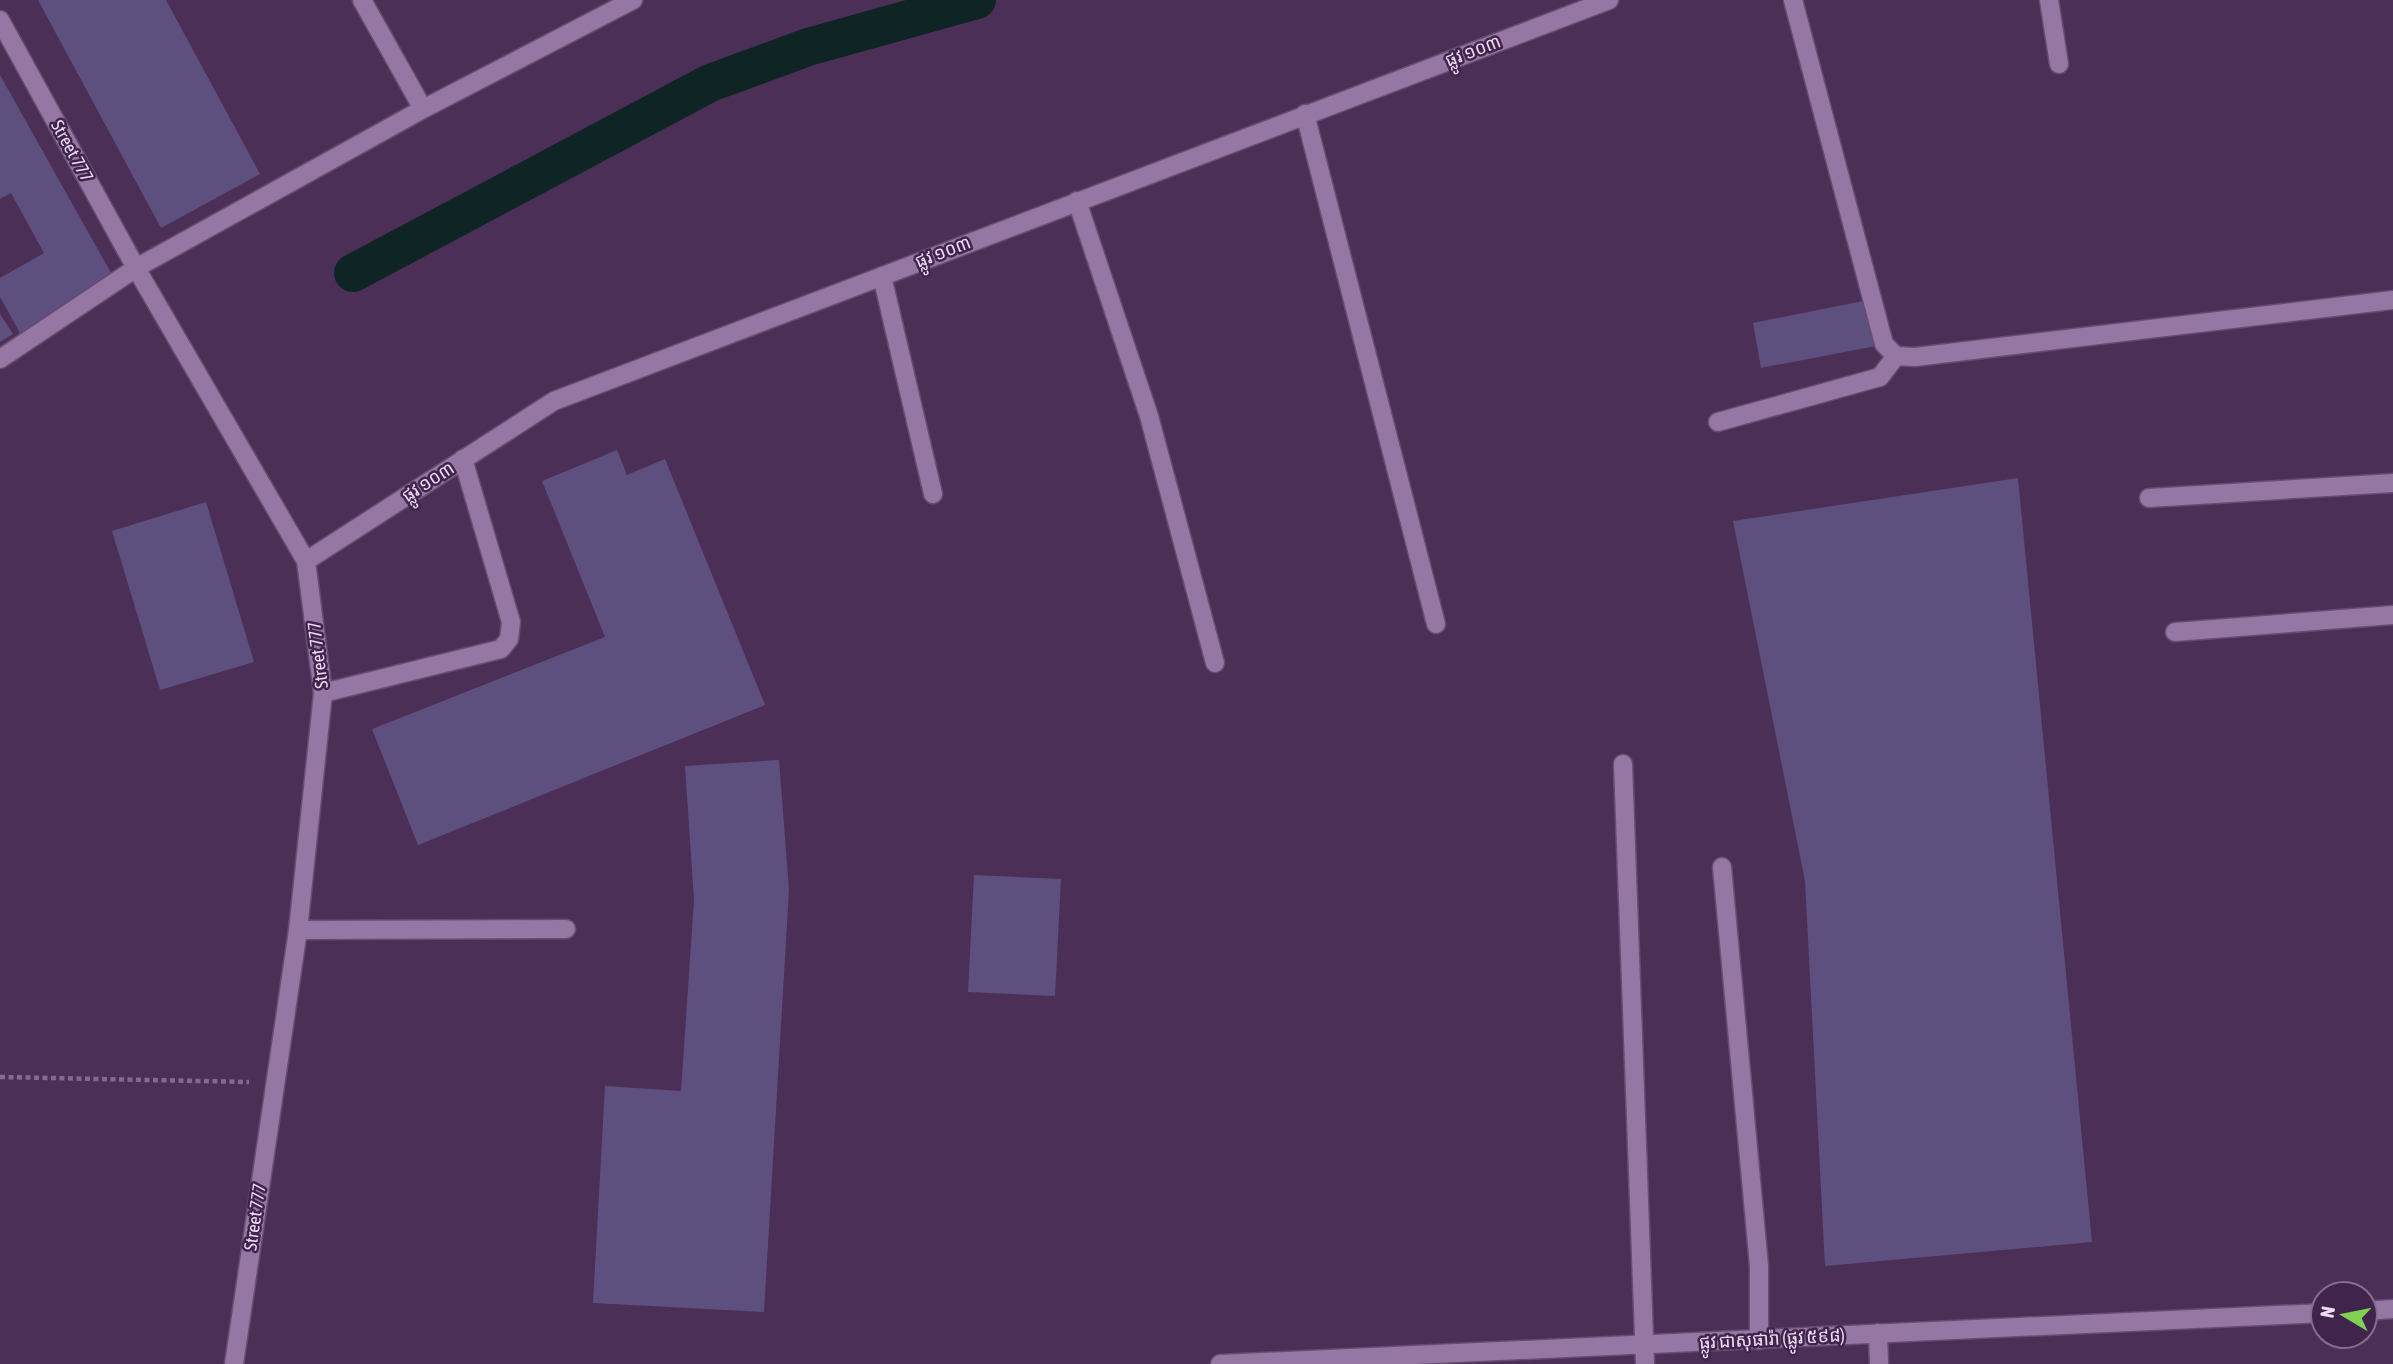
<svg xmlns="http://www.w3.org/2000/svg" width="2393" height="1364" viewBox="0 0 2393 1364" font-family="'Asap Condensed','Noto Sans Khmer',sans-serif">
<rect width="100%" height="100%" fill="#4b2f57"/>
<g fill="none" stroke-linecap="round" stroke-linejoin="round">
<path stroke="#0e2425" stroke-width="38" d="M353,273L710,83L808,47L977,0"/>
</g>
<path fill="#5d507f" d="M38,0H166L260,174L161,228Z
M0,75L115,280L20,333L0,297V278L44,253L11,193L0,199Z
M1868,300L1876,346L1761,368L1753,323Z
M0,314L13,334L0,342Z
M617,450L627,475L665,459L765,705L418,845L372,729L605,637L542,481Z
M2018,478L2092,1242L1825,1266L1805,881L1733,521Z
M206,502L254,662L160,690L112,531Z
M779,760L789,890L764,1312L593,1303L605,1086L681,1091L694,900L685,766Z
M974,875L1061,879L1055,996L968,992Z"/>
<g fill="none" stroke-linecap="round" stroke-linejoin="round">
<g stroke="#664d6f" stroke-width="21">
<path id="service" d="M2049,0L2059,64
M1305,114L1436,624
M1077,201L1149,416L1215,663
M882,276L933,494
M1718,422L1880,377L1896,356
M2149,498L2393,483
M2175,632L2393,615
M323,693L501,649L509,639L511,622L463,459
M1623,764L1645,1364
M1722,867L1759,1266V1340
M298,930L566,929"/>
</g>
<g stroke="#664d6f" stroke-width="21">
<path id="minor" d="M362,0L423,109
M1793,0L1884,344L1896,356L1915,357L2393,300
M136,268L423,109L633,0"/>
</g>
<g stroke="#664d6f" stroke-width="21">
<path id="tertiary" d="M0,20L136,268L306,561L323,693L298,930L234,1364
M0,359L136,268
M306,561L554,401L1609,0"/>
</g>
<g stroke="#664d6f" stroke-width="21">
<path id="secondary" d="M2365,1311L2393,1309
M1878,1333L1879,1364
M1220,1364L2323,1313"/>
</g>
<path stroke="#846b8e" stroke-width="4.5" stroke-dasharray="5 3.5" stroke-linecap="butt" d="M0,1077L249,1082"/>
<use href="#service" stroke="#9676a3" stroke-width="18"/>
<use href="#minor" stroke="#9676a3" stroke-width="18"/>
<use href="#tertiary" stroke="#9676a3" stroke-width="18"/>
<use href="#secondary" stroke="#9676a3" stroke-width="18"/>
</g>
<g text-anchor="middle" stroke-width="5" stroke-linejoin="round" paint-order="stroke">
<g font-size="18" fill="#eedcf5" stroke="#41244c">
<text transform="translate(1473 51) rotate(-21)" y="6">ផ្លូវ ១០៣</text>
<text transform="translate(72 151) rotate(61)" y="6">Street 777</text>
<text transform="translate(943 252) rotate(-21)" y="6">ផ្លូវ ១០៣</text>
<text transform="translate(428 482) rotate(-33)" y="6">ផ្លូវ ១០៣</text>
<text transform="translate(318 655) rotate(-97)" y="6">Street 777</text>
<text transform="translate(255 1217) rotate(-82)" y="6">Street 777</text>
<text transform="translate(1772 1339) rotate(-3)" y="6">ផ្លូវ ជាសុផារ៉ា (ផ្លូវ ៥៩៨)</text>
</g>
</g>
<g transform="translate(2344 1315) rotate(280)"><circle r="33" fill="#41244c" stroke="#866e90" stroke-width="2"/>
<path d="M0-5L12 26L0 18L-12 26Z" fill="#80d051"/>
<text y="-10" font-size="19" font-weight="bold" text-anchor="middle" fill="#eedcf5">N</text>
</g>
</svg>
